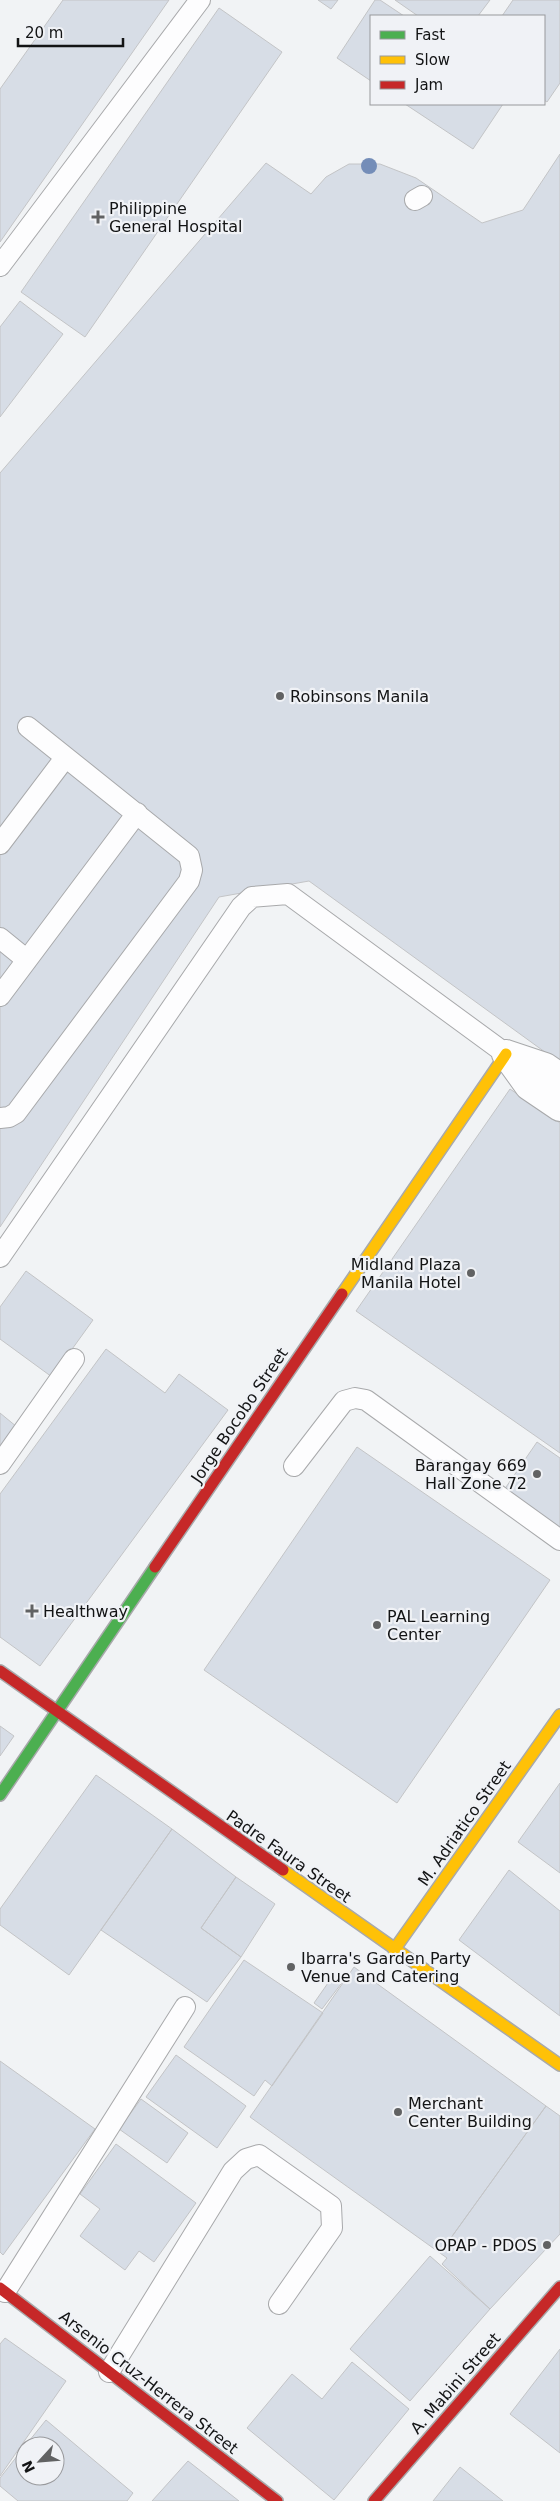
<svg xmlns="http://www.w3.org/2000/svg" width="560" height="2501" viewBox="0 0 560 2501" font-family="'DejaVu Sans',sans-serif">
<rect width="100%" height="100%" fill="#f1f3f5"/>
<path fill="#d7dde6" stroke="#c3c4c6" d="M63,0H169L0,242V89Z
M318,0H338L331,9Z
M375,0H380L404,16H371V81L337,58Z
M395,0H490L478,16H418Z
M513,0H560V83L547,102L544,100V16H502Z
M219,8L282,52L85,337L21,292Z
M405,104H503L473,149Z
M560,154V1063L309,881L219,897L0,1227V473L266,163L311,194L326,177L349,164H380L416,178L482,223L523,210Z
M20,301L63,334L0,417V327Z
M510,1089L560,1123V1453L356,1311Z
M26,1271L93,1320L52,1377L0,1339V1307Z
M106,1349L165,1393L179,1374L228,1410L40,1666L0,1637V1494Z
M0,1413L17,1427L0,1449Z
M537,1442L560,1458V1530L504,1490Z
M357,1447L550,1580L397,1803L204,1670Z
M0,1726L14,1736L0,1756Z
M96,1775L172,1829L69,1975L0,1925V1909Z
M560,1783V1873L518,1842Z
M172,1829L236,1877L201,1928L241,1957L207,2002L101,1930Z
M509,1870L560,1911V2016L459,1940Z
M236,1877L275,1904L241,1957L201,1928Z
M244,1960L323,2013L272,2086L265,2080L254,2096L184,2047Z
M354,1967L546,2106L440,2253L250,2117Z
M335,1973L344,1980L322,2009L314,2003Z
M176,2055L246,2106L217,2148L146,2097Z
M0,2061L95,2129L3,2255L0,2252Z
M141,2099L188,2133L167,2163L119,2129Z
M546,2106L560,2116V2234L490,2309L442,2264L447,2258L440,2253Z
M116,2144L196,2203L154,2262L139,2251L125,2270L80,2236L100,2209L80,2194Z
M430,2256L490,2309L410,2401L350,2349Z
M5,2338L66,2381L0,2476V2344Z
M560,2349V2453L510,2414Z
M352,2362L409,2409L334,2500L247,2428L292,2374L322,2399Z
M46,2420L133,2493L127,2501H18L0,2486V2478L25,2446V2476H55V2446H25Z
M188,2461L239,2501H152Z
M460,2467L503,2501H433Z"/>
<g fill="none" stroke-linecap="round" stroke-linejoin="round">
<g stroke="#a8a9ab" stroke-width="22">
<path id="lane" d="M415,200L422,196
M0,266L200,0
M0,844L65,758
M0,938L27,960
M0,996L137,813
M0,1118L9,1117L16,1113L189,881L192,870L189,856L28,727
M0,1257L241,907L252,897L288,894L506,1054
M0,1464L74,1359
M294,1466L344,1401L355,1398L366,1400L560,1540
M5,2292L185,2007
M109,2372L233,2171L246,2159L259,2155L331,2206L332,2228L279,2304"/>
</g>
<g stroke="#a8a9ab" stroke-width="30">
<path id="street" d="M506,1054L529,1086L560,1107
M506,1054L545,1067L560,1077"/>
</g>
<g stroke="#a8a9ab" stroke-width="14">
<path id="fast" d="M0,1795L155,1567"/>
</g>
<g stroke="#a8a9ab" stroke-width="14">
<path id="slow" d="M342,1294L506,1054
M283,1870L560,2065
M394,1950L560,1715"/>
</g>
<g stroke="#a8a9ab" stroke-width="14">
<path id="jam" d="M155,1567L342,1294
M0,1671L283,1870
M0,2288L277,2501
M374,2501L560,2287"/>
</g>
<use href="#lane" stroke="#fdfdfe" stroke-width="20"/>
<use href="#street" stroke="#fdfdfe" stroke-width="28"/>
<use href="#fast" stroke="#4caf50" stroke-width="11"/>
<use href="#slow" stroke="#ffc107" stroke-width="11"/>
<use href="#jam" stroke="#c62828" stroke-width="11"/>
</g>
<circle fill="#748db8" cx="369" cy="166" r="8"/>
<g fill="#616263" stroke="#f0f2f6" stroke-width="2">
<path d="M95.5 209.5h5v5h5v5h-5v5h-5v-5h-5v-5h5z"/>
<circle cx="280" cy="696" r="5"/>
<circle cx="471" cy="1273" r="5"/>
<circle cx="537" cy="1474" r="5"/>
<path d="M29.5 1603.5h5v5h5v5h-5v5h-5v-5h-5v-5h5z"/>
<circle cx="377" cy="1625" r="5"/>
<circle cx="291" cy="1967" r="5"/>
<circle cx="398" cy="2112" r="5"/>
<circle cx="547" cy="2245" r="5"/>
</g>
<g text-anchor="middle" stroke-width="4.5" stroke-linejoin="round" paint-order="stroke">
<g font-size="16" fill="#131415" stroke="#f0f2f6" text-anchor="start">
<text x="109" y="214">Philippine<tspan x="109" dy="18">General Hospital</tspan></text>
<text x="290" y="702">Robinsons Manila</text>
<text x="461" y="1270" text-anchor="end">Midland Plaza<tspan x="461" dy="18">Manila Hotel</tspan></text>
<text x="527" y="1471" text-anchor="end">Barangay 669<tspan x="527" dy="18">Hall Zone 72</tspan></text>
<text x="43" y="1617">Healthway</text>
<text x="387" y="1622">PAL Learning<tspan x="387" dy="18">Center</tspan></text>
<text x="301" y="1964">Ibarra's Garden Party<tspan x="301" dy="18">Venue and Catering</tspan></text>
<text x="408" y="2109">Merchant<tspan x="408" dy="18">Center Building</tspan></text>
<text x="537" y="2251" text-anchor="end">OPAP - PDOS</text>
</g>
<g font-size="16" fill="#131415" stroke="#f0f2f6">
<text transform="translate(239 1415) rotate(-56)" y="6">Jorge Bocobo Street</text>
<text transform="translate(464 1823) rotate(-55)" y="6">M. Adriatico Street</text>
<text transform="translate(289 1856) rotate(35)" y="6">Padre Faura Street</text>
<text transform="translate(149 2382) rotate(38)" y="6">Arsenio Cruz-Herrera Street</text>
<text transform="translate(455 2383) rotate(-49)" y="6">A. Mabini Street</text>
</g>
</g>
<rect x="370" y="15" width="175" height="90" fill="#f0f2f6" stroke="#98999c"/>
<rect x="380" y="31" width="25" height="8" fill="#4caf50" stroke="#98999c"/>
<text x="415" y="40" font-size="15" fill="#131415">Fast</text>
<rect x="380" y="56" width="25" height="8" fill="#ffc107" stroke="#98999c"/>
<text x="415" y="65" font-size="15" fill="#131415">Slow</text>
<rect x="380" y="81" width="25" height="8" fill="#c62828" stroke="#98999c"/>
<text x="415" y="90" font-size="15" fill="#131415">Jam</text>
<g transform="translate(40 2461) rotate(244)"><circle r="24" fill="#f0f2f6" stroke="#98999c"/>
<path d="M0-4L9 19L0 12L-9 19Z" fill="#616263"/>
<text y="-8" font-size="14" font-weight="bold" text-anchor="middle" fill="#131415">N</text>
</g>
<path d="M18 38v8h105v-8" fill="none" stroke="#131415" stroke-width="2.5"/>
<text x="25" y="38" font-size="15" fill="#131415" stroke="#f0f2f6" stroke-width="4" paint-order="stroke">20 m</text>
</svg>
